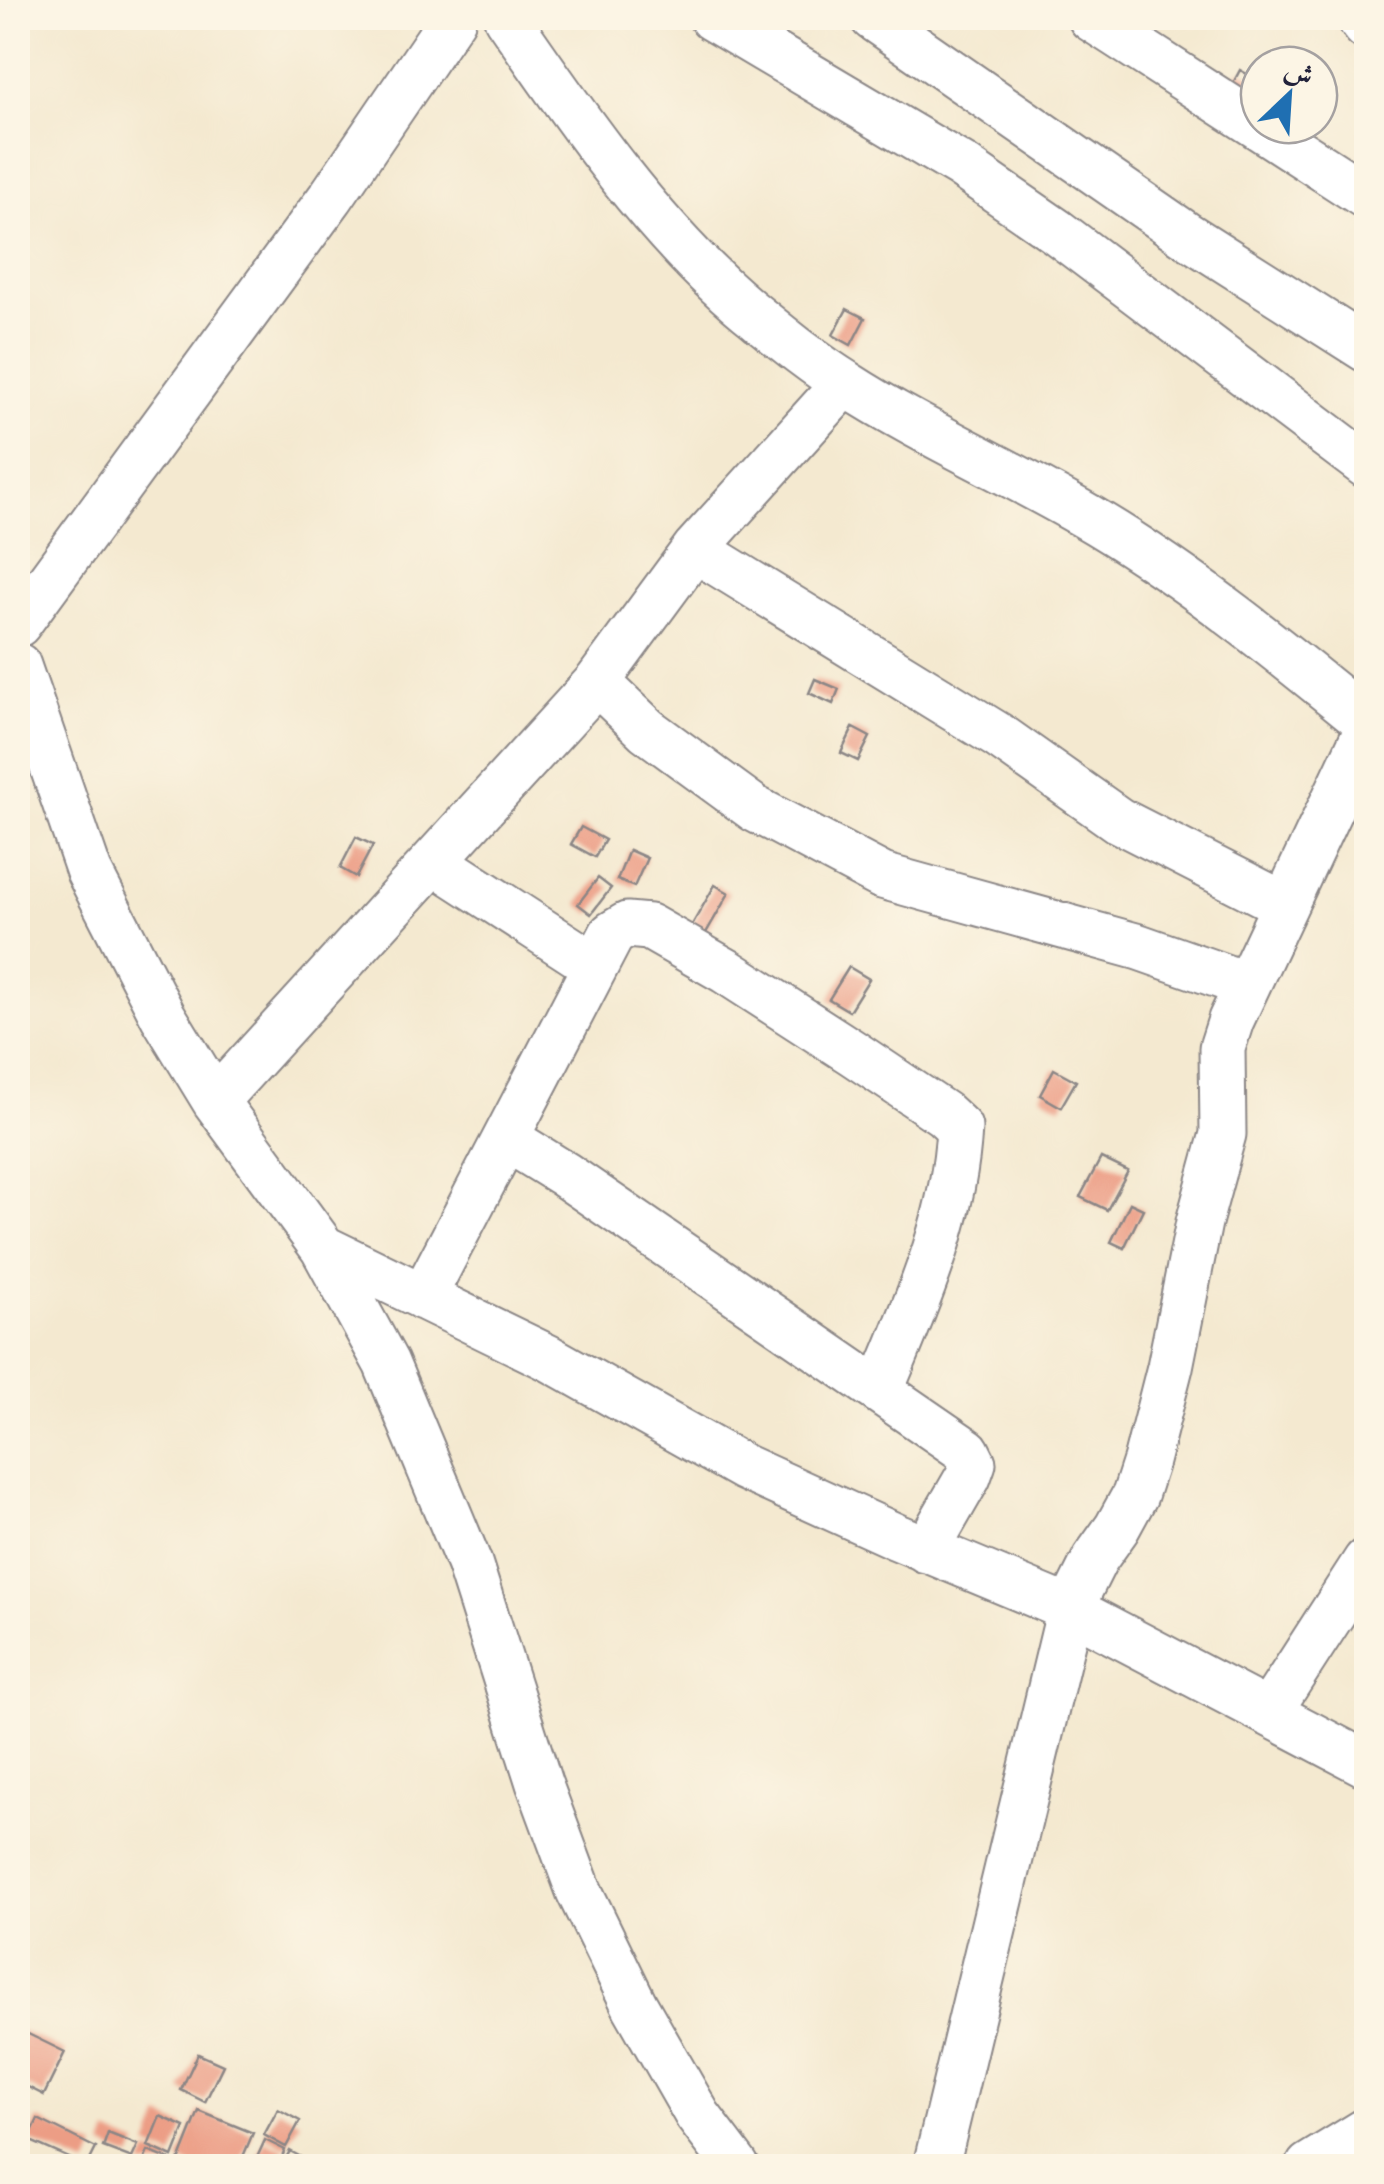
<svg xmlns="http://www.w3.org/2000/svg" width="1384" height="2184" viewBox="0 0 1384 2184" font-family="'Gentium Book Plus',Amiri,serif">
<rect width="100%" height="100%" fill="#fcf5e5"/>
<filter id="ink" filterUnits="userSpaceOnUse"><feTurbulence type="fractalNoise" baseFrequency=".01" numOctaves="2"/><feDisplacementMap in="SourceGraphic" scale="20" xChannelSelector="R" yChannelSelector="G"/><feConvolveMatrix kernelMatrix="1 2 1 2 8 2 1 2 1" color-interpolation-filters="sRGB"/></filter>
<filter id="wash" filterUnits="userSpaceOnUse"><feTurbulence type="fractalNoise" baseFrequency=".0048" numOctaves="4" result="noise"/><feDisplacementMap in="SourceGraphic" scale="40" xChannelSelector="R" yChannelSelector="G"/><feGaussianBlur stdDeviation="2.25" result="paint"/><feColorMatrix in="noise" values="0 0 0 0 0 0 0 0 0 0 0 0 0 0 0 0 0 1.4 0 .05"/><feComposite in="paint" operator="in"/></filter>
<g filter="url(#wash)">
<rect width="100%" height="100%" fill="#f4e9d0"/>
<g id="blocks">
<path fill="#ec9d85" d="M1240,70L1259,81L1244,111L1224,100Z
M847,309L865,318L851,345L833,335Z
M815,679L839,689L833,704L809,693Z
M853,728L870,737L858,761L841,753Z
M581,827L605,840L595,857L571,844Z
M356,837L373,845L356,877L340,868Z
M629,850L647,858L634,887L617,880Z
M598,878L611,888L591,914L578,904Z
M715,885L729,893L699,945L685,937Z
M849,967L869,979L849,1011L829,999Z
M1054,1069L1076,1081L1061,1107L1040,1095Z
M1101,1158L1128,1171L1107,1210L1080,1197Z
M1130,1203L1143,1209L1124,1248L1111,1242Z
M18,2029L65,2052L44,2095L18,2082Z
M198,2054L223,2065L205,2102L181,2090Z
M278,2109L300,2121L286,2147L264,2135Z
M199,2111L253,2133L239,2166H193L179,2161Z
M160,2116L185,2127L173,2157L148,2146Z
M38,2119L96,2148L87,2166L28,2140Z
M108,2133L138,2145L132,2158L103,2147Z
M265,2140L285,2150L278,2166L254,2164Z
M148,2151L173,2161L170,2166H142Z
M290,2151L312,2163L310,2166H281Z"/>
</g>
</g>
<g filter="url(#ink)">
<use href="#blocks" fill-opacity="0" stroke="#8b8686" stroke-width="2.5"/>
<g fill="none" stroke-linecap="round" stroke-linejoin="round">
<g stroke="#8b8686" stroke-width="49">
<path id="minor" d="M507,18C575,117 654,232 748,310C779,335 811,362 845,383C925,435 1015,473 1098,523C1193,580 1280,651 1366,721
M712,18L962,166L1056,231L1366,465
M873,18L1185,234L1366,349
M1091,18L1366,196
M1359,18L1366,27
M695,549L999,736L1118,820L1285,905
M18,624L331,197L453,18
M18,666L89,872L163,1016L215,1101L323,1248L386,1363L469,1563L539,1783L579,1891L635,2006L698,2116L736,2166
M597,682L647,730L755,809L882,876L1139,947L1247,985
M435,862L594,965
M215,1101L597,682L695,549L845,383
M506,1138L564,1174L967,1451L973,1463L968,1477L926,1550
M323,1248L549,1358L743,1467L897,1537L1070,1609L1366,1764
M423,1297L612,934L627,925L649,927L726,971L853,1053L944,1114L959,1128C954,1222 916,1304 881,1389
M1268,1713L1366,1561
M936,2166L1070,1609L1095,1559L1117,1528L1135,1495L1146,1461L1170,1367L1199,1222L1223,1134L1222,1048L1231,1020L1366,732
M1309,2166L1366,2131"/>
</g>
<use href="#minor" stroke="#fff" stroke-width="45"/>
</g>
</g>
<rect width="1384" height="2184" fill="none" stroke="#fcf5e5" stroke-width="60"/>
<g transform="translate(1289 95) rotate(25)"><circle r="48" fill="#fcf5e5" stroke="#a5a1a1" stroke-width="2.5"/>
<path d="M0-8L18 38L0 25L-18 38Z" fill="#1f6fb2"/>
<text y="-15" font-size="28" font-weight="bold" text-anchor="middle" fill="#22223b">ش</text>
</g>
</svg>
